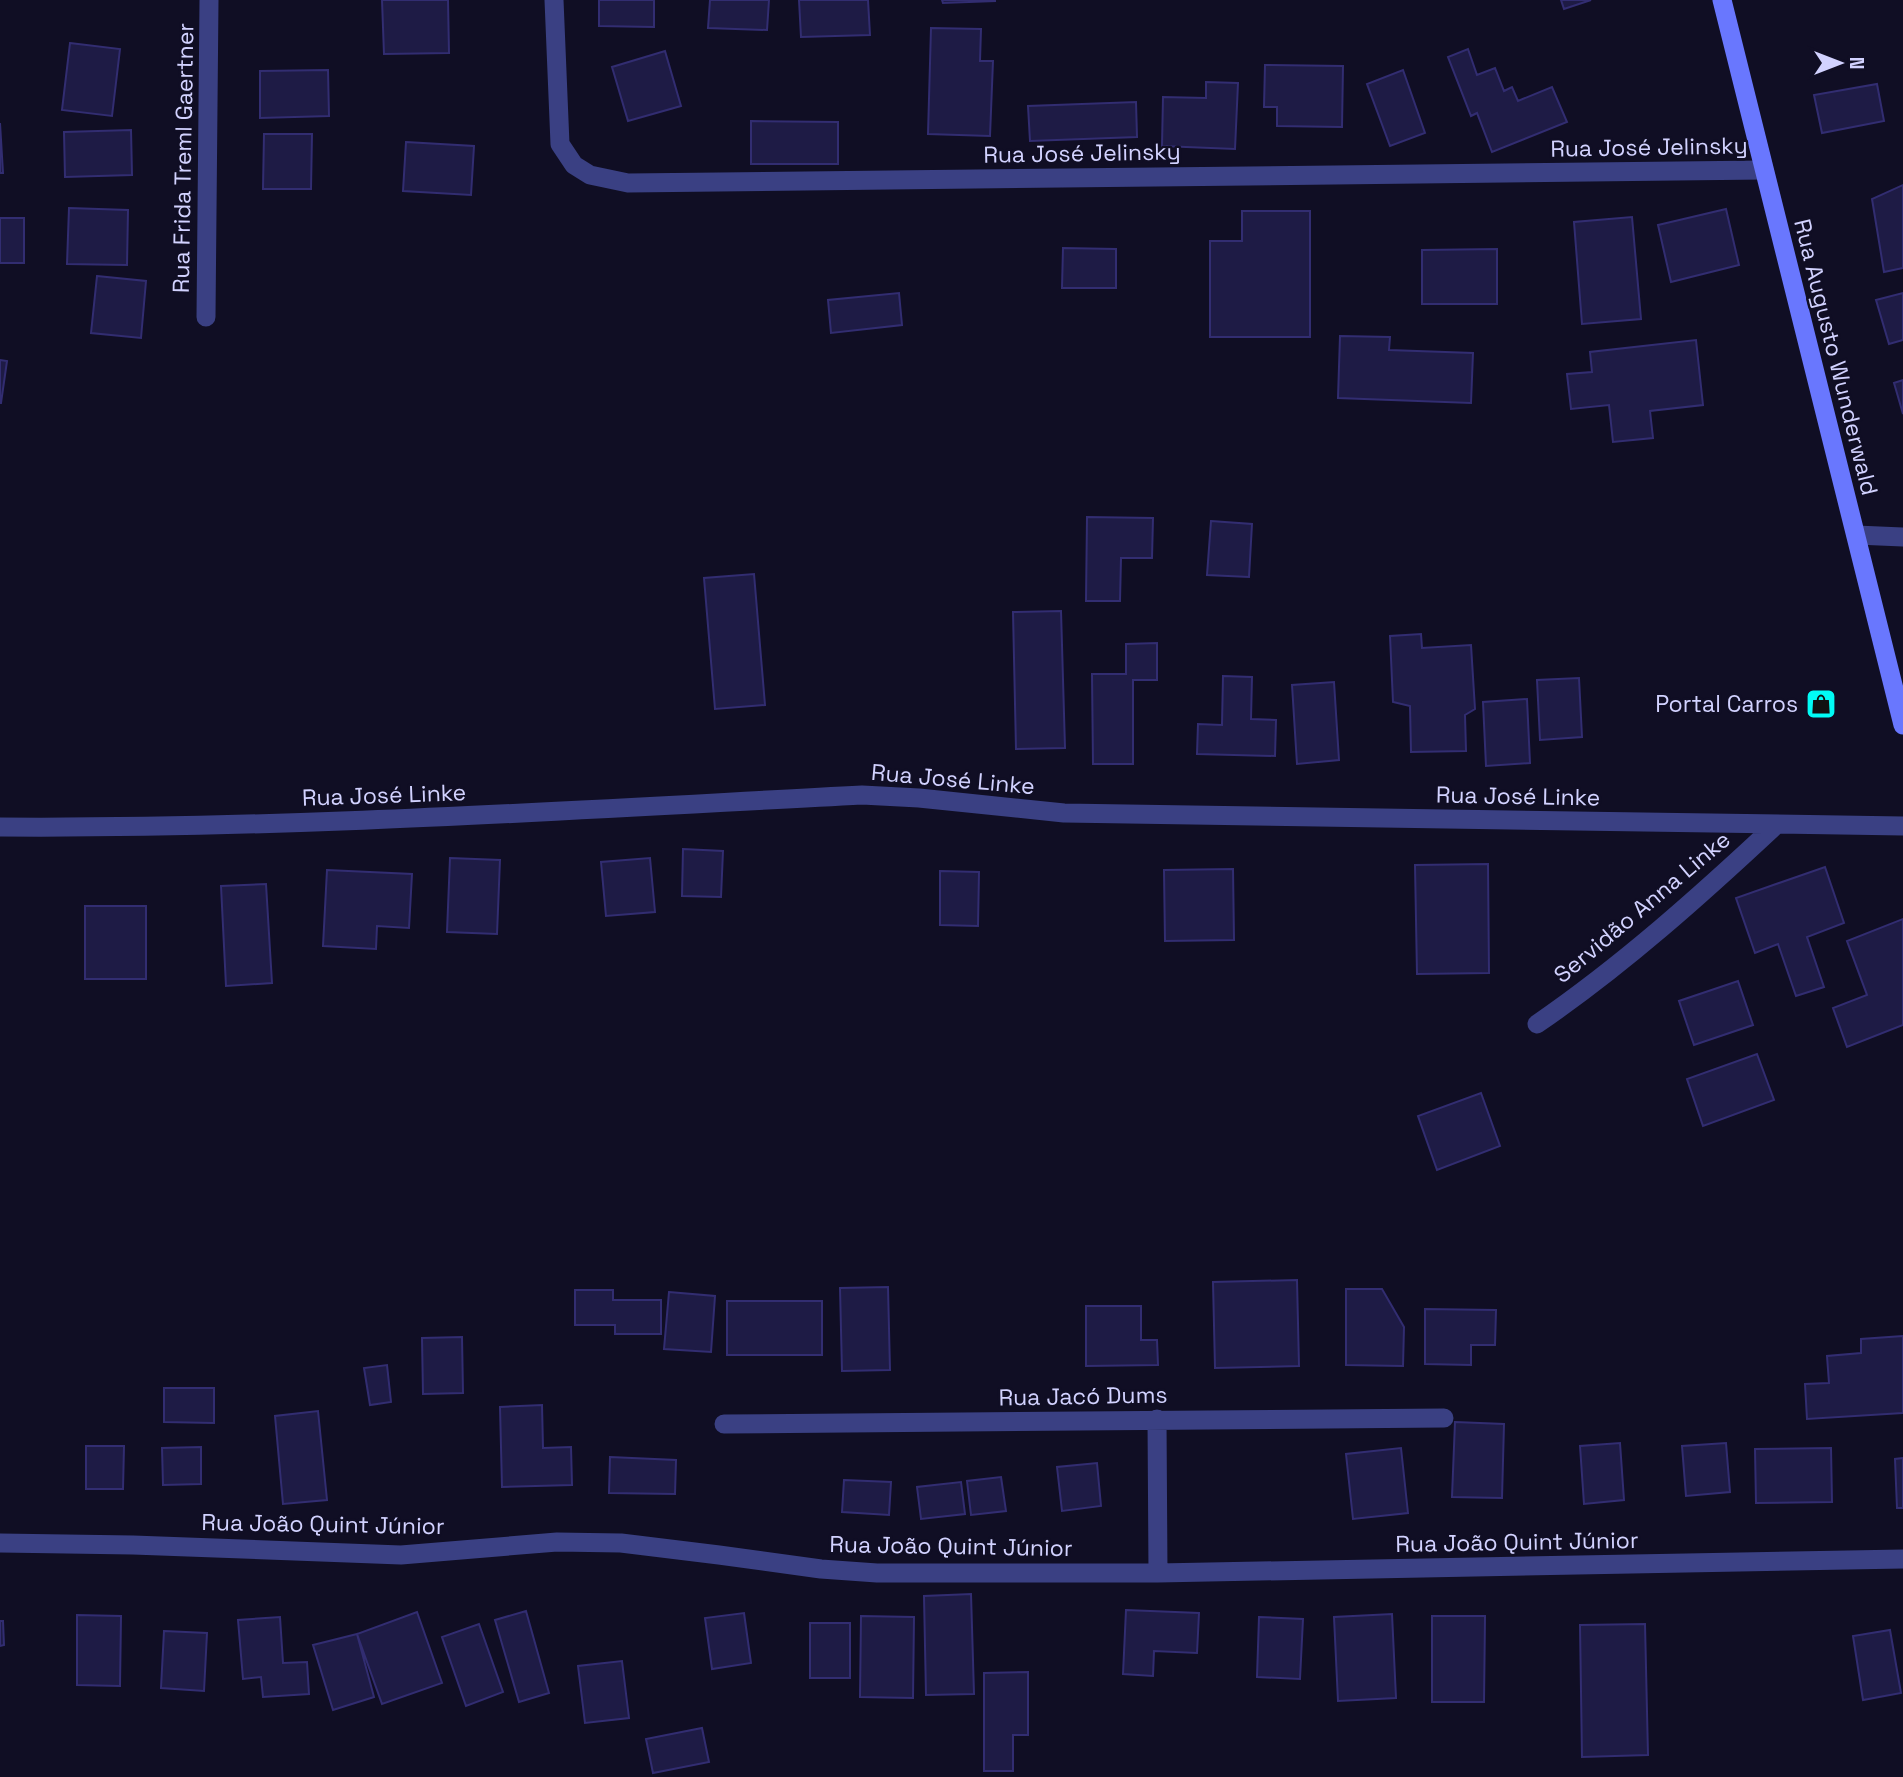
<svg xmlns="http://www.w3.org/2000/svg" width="1903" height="1777" viewBox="0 0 1903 1777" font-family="'Space Grotesk',sans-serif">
<rect width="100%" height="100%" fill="#100e24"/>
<path fill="#1e1b45" stroke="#322d71" stroke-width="2" d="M382,0H448L449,53L384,54Z
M599,0H654V27L599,26Z
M710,0H769L767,30L708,28Z
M799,0H868L870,35L801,37Z
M942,0H995V1L943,3Z
M1561,0H1591L1564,9Z
M931,28L981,29L980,61H993L990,136L928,134Z
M70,43L120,49L112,116L62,110Z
M1468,49L1477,75L1495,68L1504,91L1512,87L1518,101L1552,87L1567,122L1492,152L1477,113L1471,116L1448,57Z
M665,51L681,106L628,121L612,67Z
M1265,65L1343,66L1342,127L1277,126V107H1264Z
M328,70L329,116L260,118V71Z
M1403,70L1425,133L1390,146L1367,84Z
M1206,82L1238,83L1235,149L1162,146L1163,97L1206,98Z
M1877,84L1884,121L1822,133L1814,95Z
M1136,102L1137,137L1030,141L1028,106Z
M751,121L838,122V164H751Z
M0,123L3,173H0Z
M131,130L132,175L65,177L64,132Z
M264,134H312L311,189H263Z
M406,142L474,146L471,195L403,191Z
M1903,185V268L1884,272L1872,199Z
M69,208L128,210L127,265L67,264Z
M1726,209L1739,265L1671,282L1658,225Z
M1242,211H1310V337H1210V241H1242Z
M1632,217L1641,319L1582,324L1574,222Z
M0,218H24V263H0Z
M1063,248L1116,249V288H1062Z
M1497,249V304H1422V250Z
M97,276L146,281L141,338L91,333Z
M899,293L902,325L831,333L828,300Z
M1903,293V340L1889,344L1876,300Z
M1340,336L1390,337L1389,350L1473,353L1471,403L1338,398Z
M1696,340L1703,405L1650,411L1653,438L1613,442L1609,405L1571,409L1567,374L1592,372L1590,352Z
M0,360L7,361L1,403H0Z
M1903,380V414L1894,383Z
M1087,517L1153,518L1152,558H1121L1120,601H1086Z
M1211,521L1252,524L1249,577L1207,575Z
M754,574L765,705L715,709L704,578Z
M1061,611L1065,748L1016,749L1013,612Z
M1421,634L1422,648L1471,645L1475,709L1465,715L1466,751L1411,752L1410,706L1393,702L1390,636Z
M1157,643V680H1133V764H1093L1092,674H1126V644Z
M1223,676L1252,677L1251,719L1276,720L1275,756L1197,754L1198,724L1222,725Z
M1579,678L1582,737L1540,740L1537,680Z
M1334,682L1339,760L1297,764L1292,685Z
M1527,699L1530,763L1486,766L1483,702Z
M683,849L723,851L721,897L682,896Z
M450,858L500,860L497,934L447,932Z
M650,858L655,912L606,916L601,862Z
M1488,864L1489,973L1417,974L1415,865Z
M1825,867L1844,923L1807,937L1824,987L1796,996L1778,944L1755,953L1736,898Z
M1233,869L1234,940L1165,941L1164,870Z
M327,870L412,874L409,928L377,926L376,949L323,946Z
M940,871L979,872L978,926L940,925Z
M266,884L272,983L226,986L221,886Z
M85,906H146V979H85Z
M1903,919V1025L1847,1047L1833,1008L1867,995L1847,941Z
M1738,981L1753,1025L1694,1045L1679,1001Z
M1757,1054L1774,1100L1703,1126L1687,1079Z
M1481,1093L1500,1146L1437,1170L1418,1116Z
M1297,1280L1299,1366L1215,1368L1213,1282Z
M888,1287L890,1370L842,1371L840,1288Z
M1346,1289H1382L1404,1327L1403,1366L1346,1365Z
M575,1290H613V1300H661V1334H615V1325H575Z
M669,1292L715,1296L711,1352L664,1349Z
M727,1301H822V1355H727Z
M1086,1306H1141V1340H1157L1158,1365L1086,1366Z
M1425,1309L1496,1310L1495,1345H1471V1365L1425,1364Z
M1903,1336V1413L1807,1419L1805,1384L1829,1383L1827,1356L1861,1353V1339Z
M462,1337L463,1393L423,1394L422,1338Z
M387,1365L391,1402L370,1405L364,1368Z
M164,1388H214V1423L164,1422Z
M542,1405L543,1448L571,1447L572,1485L502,1487L500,1407Z
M318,1411L327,1500L283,1504L275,1416Z
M1455,1422L1504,1424L1502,1498L1452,1497Z
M1620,1443L1624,1500L1584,1504L1580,1446Z
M1726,1443L1730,1492L1686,1496L1682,1446Z
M86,1446H124L123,1489H86Z
M201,1447V1484L163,1485L162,1448Z
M1401,1448L1408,1513L1353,1519L1346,1454Z
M1831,1448L1832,1502L1756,1503L1755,1449Z
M610,1457L676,1460L675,1494L609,1493Z
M1903,1458V1508H1897L1895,1459Z
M1097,1463L1101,1506L1062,1511L1057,1467Z
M1001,1477L1006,1511L971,1515L967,1481Z
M844,1480L891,1482L889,1515L842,1512Z
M961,1482L965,1514L921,1519L917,1487Z
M971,1594L974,1694L926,1695L924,1596Z
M1126,1610L1199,1613L1197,1653L1154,1651L1153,1676L1123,1674Z
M526,1611L549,1693L519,1702L495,1620Z
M417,1612L442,1683L382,1704L357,1634Z
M744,1613L751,1663L712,1669L705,1618Z
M1392,1614L1396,1698L1338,1701L1334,1617Z
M77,1615L121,1616L120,1686L77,1685Z
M861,1616L914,1617L913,1698L860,1697Z
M1432,1616H1485L1484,1702H1432Z
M280,1617L283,1663L307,1662L309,1694L263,1697L261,1677L243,1679L238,1620Z
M1259,1617L1303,1619L1300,1679L1257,1677Z
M0,1621H3L4,1645L0,1646Z
M810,1623H850V1678H810Z
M479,1624L503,1692L466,1706L442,1637Z
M1645,1624L1648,1755L1582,1757L1580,1625Z
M1890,1630L1901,1693L1863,1700L1853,1636Z
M164,1631L207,1633L204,1691L161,1688Z
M357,1634L374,1697L333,1710L313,1645Z
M622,1661L629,1718L585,1723L578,1666Z
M1028,1672V1735H1013V1771H984V1673Z
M702,1728L709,1762L653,1773L646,1739Z"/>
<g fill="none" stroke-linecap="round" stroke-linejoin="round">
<path stroke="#3a4083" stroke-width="19" d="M554,0L560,144L574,165L590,175L628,183L1764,170
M206,317L209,0
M1856,535L1903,537
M0,827C288,829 575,810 862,795L919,798L1064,813L1903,826
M1537,1024C1623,965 1701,895 1777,824
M1157,1419L1158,1573
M724,1424L1444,1418
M0,1543L133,1545L401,1555L557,1542L621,1543L719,1555L821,1569L877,1573H1158L1903,1559"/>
<path stroke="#6977fe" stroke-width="19" d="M1722,0L1903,725"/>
</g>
<defs>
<g id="shop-square" transform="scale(1.575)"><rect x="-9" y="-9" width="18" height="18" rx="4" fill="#01fbf6" stroke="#100e24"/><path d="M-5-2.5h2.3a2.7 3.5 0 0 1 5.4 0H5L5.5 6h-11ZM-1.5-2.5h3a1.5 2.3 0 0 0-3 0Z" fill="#111"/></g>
</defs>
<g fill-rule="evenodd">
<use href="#shop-square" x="1821" y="704"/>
</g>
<g text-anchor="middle" stroke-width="5" stroke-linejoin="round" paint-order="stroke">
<g font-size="23" fill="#d2d2ff" stroke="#100e24">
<text transform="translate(1649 147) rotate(-1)" y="8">Rua José Jelinsky</text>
<text transform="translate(1082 153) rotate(-1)" y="8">Rua José Jelinsky</text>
<text transform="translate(183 158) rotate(-89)" y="8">Rua Frida Treml Gaertner</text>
<text transform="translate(1836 357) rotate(76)" y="8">Rua Augusto Wunderwald</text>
<text transform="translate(953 779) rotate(5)" y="8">Rua José Linke</text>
<text transform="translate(384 795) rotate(-2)" y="8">Rua José Linke</text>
<text transform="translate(1518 796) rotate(1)" y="8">Rua José Linke</text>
<text transform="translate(1642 907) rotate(-40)" y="8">Servidão Anna Linke</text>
<text transform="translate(1083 1396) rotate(-1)" y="8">Rua Jacó Dums</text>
<text transform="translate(323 1524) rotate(1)" y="8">Rua João Quint Júnior</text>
<text transform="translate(1517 1542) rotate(-1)" y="8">Rua João Quint Júnior</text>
<text transform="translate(951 1546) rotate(1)" y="8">Rua João Quint Júnior</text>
</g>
<g font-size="23" fill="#d2d2ff" stroke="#100e24" text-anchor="end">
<text x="1798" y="712">Portal Carros</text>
</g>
</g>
<g transform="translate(1840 63) rotate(90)" stroke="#100e24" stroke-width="5" paint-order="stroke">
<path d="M0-5L12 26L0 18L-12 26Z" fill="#d2d2ff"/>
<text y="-10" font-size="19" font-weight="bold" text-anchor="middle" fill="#d2d2ff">N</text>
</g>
</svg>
